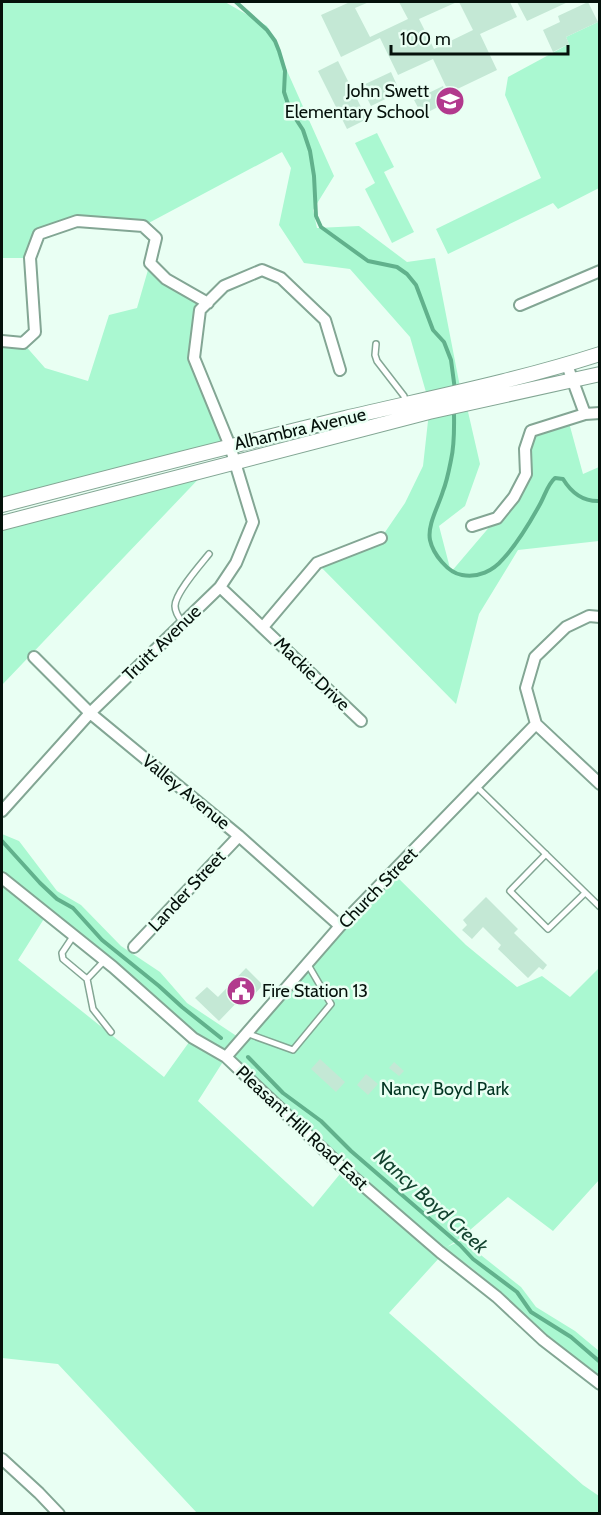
<svg xmlns="http://www.w3.org/2000/svg" width="601" height="1515" viewBox="0 0 601 1515" font-family="Cabin,sans-serif">
<rect width="100%" height="100%" fill="#e9fff3"/>
<path fill="#aaf8d1" fill-rule="evenodd" d="M2,2H225L267,26L334,176L313,210L317,228L359,226L407,262L435,258L461,392L428,399L410,337L350,269L304,263L279,225L291,168L282,152L143,226L77,221L39,234L30,258H2Z
M598,22L600,26L599,188L558,209L553,203L448,254L436,229L541,178L505,95L508,77L569,44L566,37Z
M377,133L394,167L384,172L414,232L392,243L365,189L375,183L355,143Z
M150,263L208,303L200,310L194,358L230,446L2,505V341L23,343L45,368L88,381L109,315L137,308Z
M466,403L480,464L465,506L439,526L451,572L497,518L526,474L531,431L568,419L583,474L599,467V541L518,550L479,614L456,704L317,563L381,538L405,503L423,466L429,412Z
M208,469L2,685V523Z
M2,834L19,841L57,891L81,905L121,946L160,972L187,1003L241,1039L393,873L466,945L517,987L542,976L570,997L599,968V1180L553,1231L508,1197L462,1237L447,1247L462,1240L521,1287L536,1307L575,1331L599,1351V1384C584,1371 567,1359 552,1346C526,1323 472,1255 440,1252V1257L389,1313L583,1485L599,1496V1513H197L58,1364L2,1358ZM47,914L192,1038L164,1077L18,960ZM226,1057L344,1169L313,1207L198,1101Z"/>
<g fill="none" stroke-linecap="round" stroke-linejoin="round">
<path stroke="#61b18c" stroke-width="4" d="M236,2L267,30L275,41L279,51L285,71L284,92L290,110L303,130L310,151L314,176L316,216L321,227L368,261L397,267L407,274L416,285L433,330L444,342L451,360L455,390
M454,410C454,427 455,443 451,460C449,470 447,481 443,491C439,505 427,525 430,540C433,554 448,573 462,575C478,578 493,571 503,559C517,544 529,524 539,506C545,496 547,485 555,478L563,479C571,492 583,502 600,501
M2,841L40,883L57,899L73,908L102,940L159,986L182,1007L221,1038
M248,1057L283,1093L321,1121L351,1151L460,1245L473,1259L517,1292L531,1312L571,1337L600,1362"/>
</g>
<path fill="#c4e8d5" d="M350,2H369L355,8L370,37L408,19L399,2H457L419,19L434,49L473,30L459,2H510L517,17L480,34L497,70L449,93L433,59L398,75L380,38L341,57L321,15Z
M517,2H568L527,21Z
M588,2L598,22L566,37L569,44L553,52L543,30L560,22L558,16Z
M338,61L367,119L347,129L318,71Z
M391,72L400,92L371,106L361,86Z
M443,86L450,101L422,115L414,100Z
M486,897L518,929L514,933L547,965L543,970L539,967L528,978L498,949L501,945L483,927L472,939L462,930L467,925L463,920Z
M246,968L263,985L249,1000L244,995L219,1021L195,998L207,987L218,997Z
M320,1059L345,1082L336,1092L311,1069Z
M394,1062L404,1071L399,1076L389,1068Z
M366,1074L378,1084L368,1095L357,1085Z"/>
<g fill="none" stroke-linecap="round" stroke-linejoin="round">
<g stroke="#83a694" stroke-width="8">
<path id="lane" d="M376,344L375,355L377,361L404,396L406,404
M183,623C179,618 175,612 175,606C175,593 201,564 209,554
M476,786L600,907
M546,854L510,891L548,929L585,893
M74,935L62,953L63,959L87,979L105,960
M87,979L93,1009L111,1032
M246,1033L293,1050L331,1004L307,963"/>
</g>
<g stroke="#83a694" stroke-width="14">
<path id="street" d="M520,305L600,271
M2,341L23,343L35,332L30,258L39,234L77,221L143,226L156,238L150,263L166,279L208,303
M567,365L585,414L600,413
M472,526L497,518L514,497L526,474L525,449L531,431L585,414
M220,587L361,721
M600,617L589,616L566,627L535,657L526,688L536,724L600,784
M263,627L317,563L381,538
M34,657L90,713L239,836L340,926
M2,811L90,713L220,587L236,563L253,522L230,446L194,358L200,310L224,286L262,270L281,278L325,320L340,370
M2,878L113,967L193,1038L226,1057L344,1169L440,1252L497,1297L543,1340L600,1384
M134,947L239,836
M226,1057L340,926L536,724
M2,1459L39,1493L59,1514"/>
</g>
<g stroke="#83a694" stroke-width="16">
<path id="secondary" d="M2,505C116,475 230,446 345,418C430,398 516,381 600,354
M2,523L429,412L600,374"/>
</g>
<use href="#lane" stroke="#fff" stroke-width="5"/>
<use href="#street" stroke="#fff" stroke-width="10"/>
<use href="#secondary" stroke="#fff" stroke-width="14"/>
</g>
<defs>
<g id="school-disc" transform="scale(1.5)"><circle r="9.5" fill="#b2398d" stroke="#e9fff3"/><path d="M0-5L7-2L0 1L-7-2ZM-4 1L0 2.5L4 1V4Q0 6-4 4Z" fill="#fff"/></g>
<g id="civic-disc" transform="scale(1.5)"><circle r="9.5" fill="#b2398d" stroke="#e9fff3"/><path d="M-.6-6.5H3V-4.5H.6V-3L4-1V1h2V6H-6V1h2V-1L-.6-3ZM-1.2 2.5V6h2.4V2.5Z" fill="#fff"/></g>
</defs>
<g fill-rule="evenodd">
<use href="#school-disc" x="450" y="101"/>
<use href="#civic-disc" x="241" y="991"/>
</g>
<g text-anchor="middle" stroke-width="5" stroke-linejoin="round" paint-order="stroke">
<g font-size="18" fill="#05110b" stroke="#e9fff3" text-anchor="end">
<text x="429" y="97">John Swett<tspan x="429" dy="21">Elementary School</tspan></text>
<text x="262" y="997" text-anchor="start">Fire Station 13</text>
</g>
<g font-size="18" fill="#05110b" stroke="#e9fff3">
<text transform="translate(300 429) rotate(-13)" y="6">Alhambra Avenue</text>
<text transform="translate(162 643) rotate(-44)" y="6">Truitt Avenue</text>
<text transform="translate(312 674) rotate(44)" y="6">Mackie Drive</text>
<text transform="translate(186 792) rotate(39)" y="6">Valley Avenue</text>
<text transform="translate(378 888) rotate(-46)" y="6">Church Street</text>
<text transform="translate(187 891) rotate(-47)" y="6">Lander Street</text>
<text transform="translate(302 1128) rotate(43)" y="6">Pleasant Hill Road East</text>
</g>
<g font-size="18" fill="#013421" stroke="#e9fff3">
<text x="445" y="1095">Nancy Boyd Park</text>
</g>
<g font-size="20" font-style="italic" fill="#144430" stroke="#e9fff3">
<text transform="translate(431 1201) rotate(42)" y="7">Nancy Boyd Creek</text>
</g>
</g>
<rect width="601" height="1515" fill="none" stroke="#05110b" stroke-width="6"/>
<path d="M391 45v9h177v-9" fill="none" stroke="#05110b" stroke-width="3"/>
<text x="400" y="45" font-size="18" fill="#05110b" stroke="#e9fff3" stroke-width="4.5" paint-order="stroke">100 m</text>
</svg>
